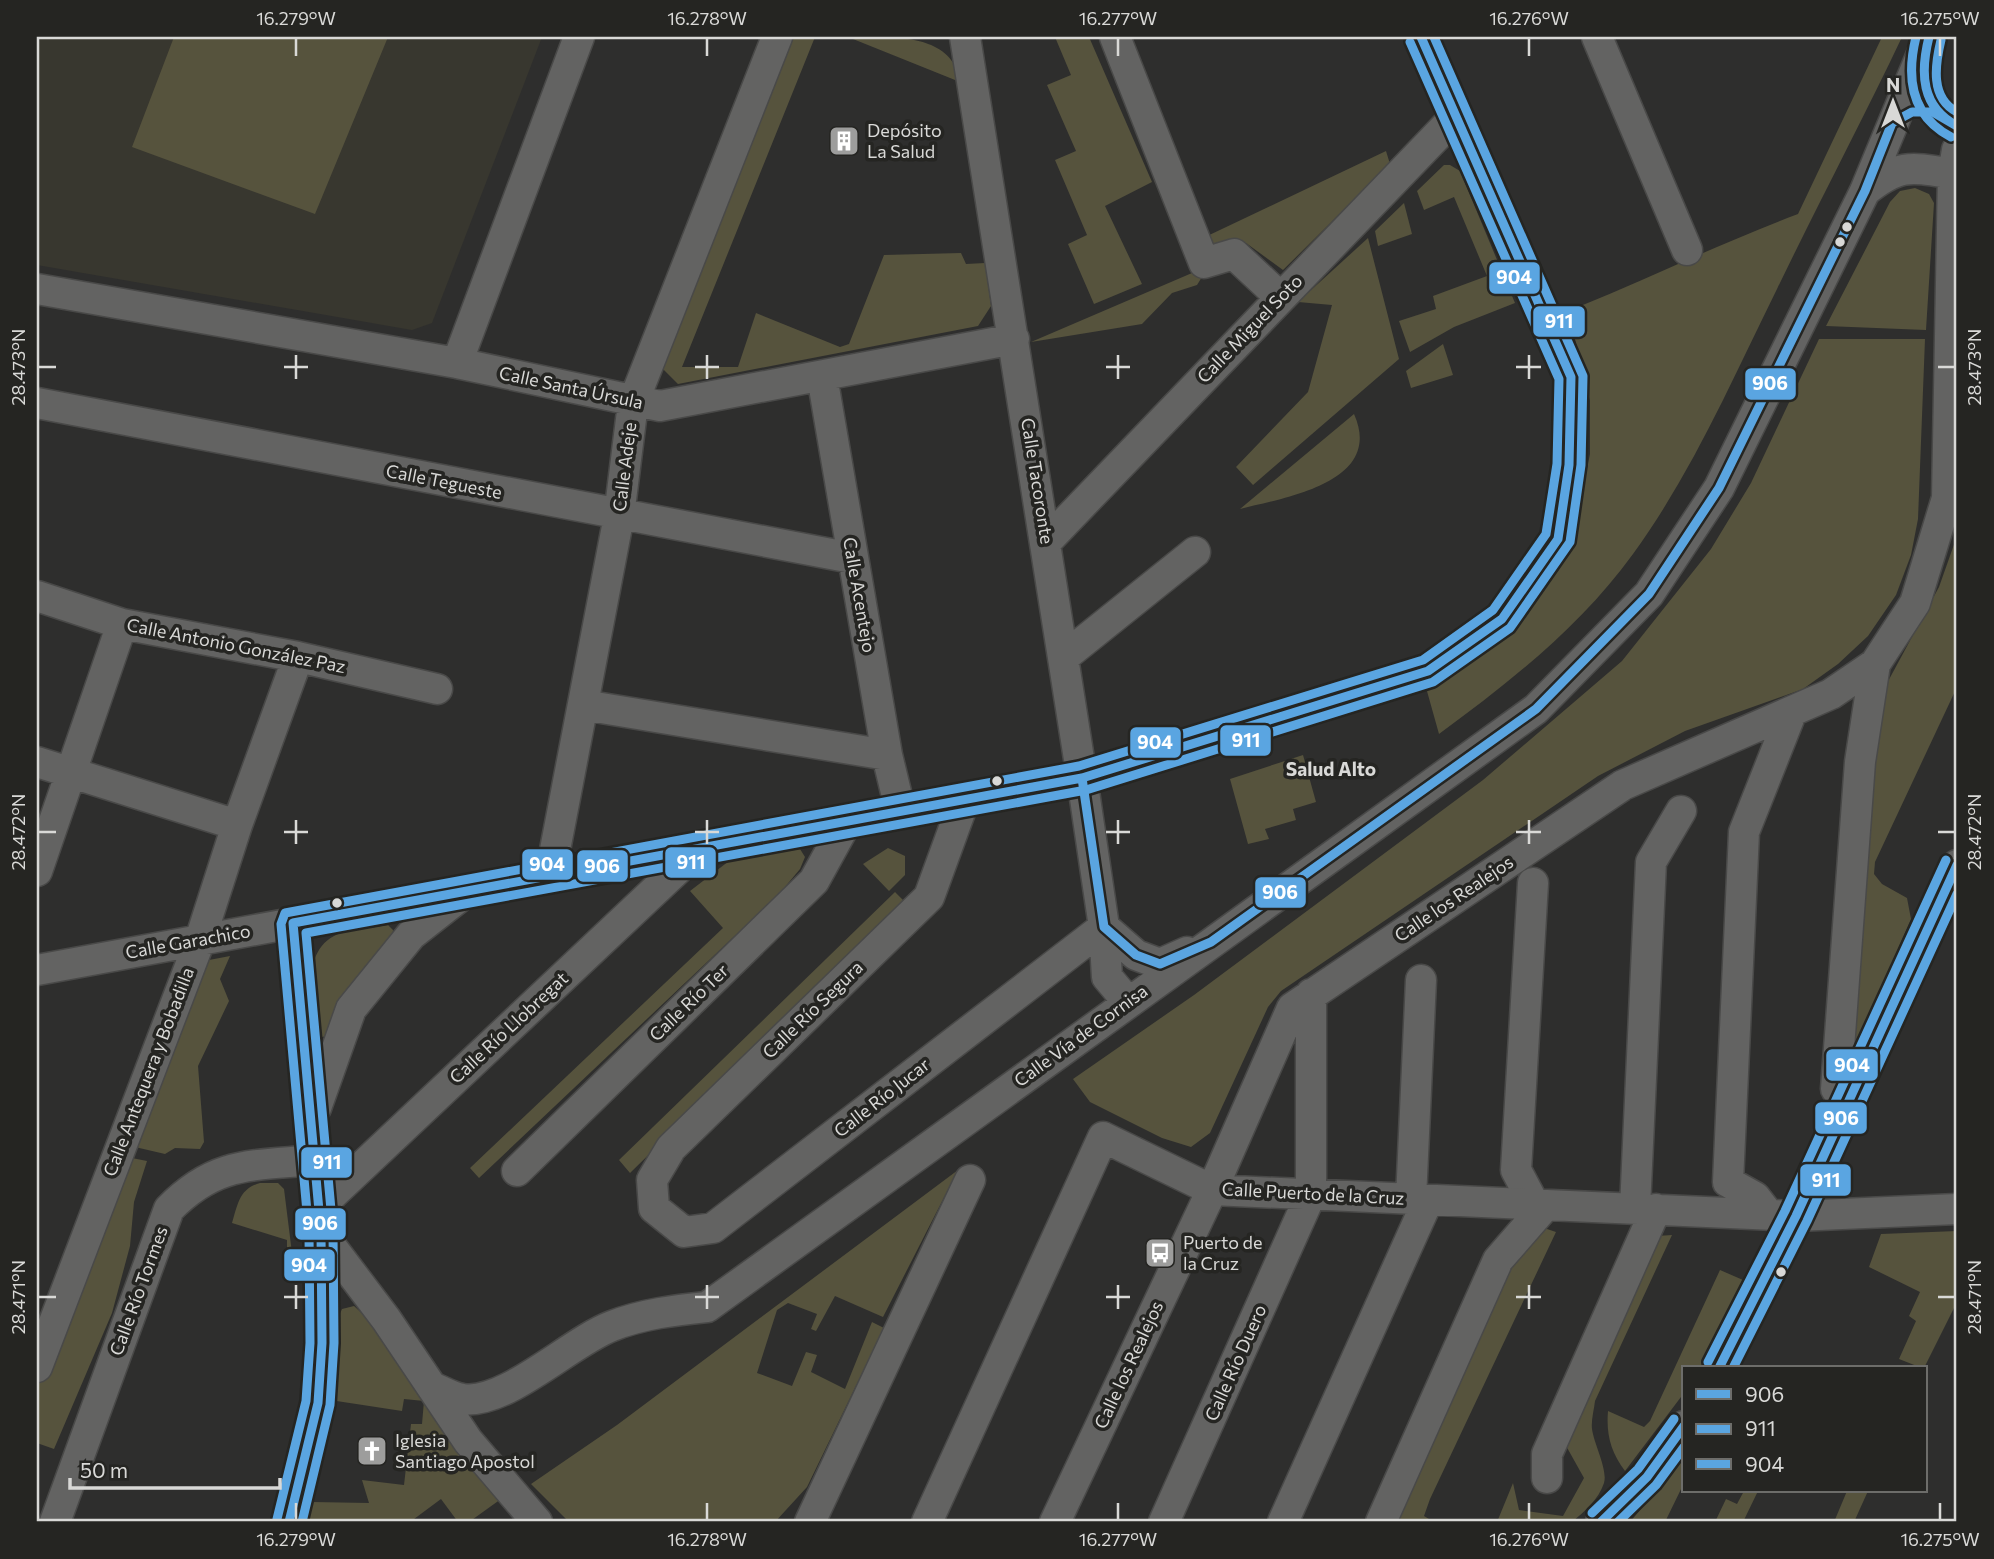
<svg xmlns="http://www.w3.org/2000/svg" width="1994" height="1559" viewBox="0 0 1994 1559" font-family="Commissioner,sans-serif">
<rect width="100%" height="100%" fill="#2e2e2d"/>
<path fill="#38372f" d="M41,37H542L432,323L412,330L37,265V47Z"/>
<path fill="#56533d" d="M174,37H388L315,214L132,147Z
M794,37H815L682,367H738L756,313L840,347L849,344L884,255L961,253L966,264L985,263L991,306L978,326L678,384L663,369Z
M848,37C887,37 953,31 960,82Z
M1055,37H1089L1152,182L1105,206L1142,284L1094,304L1068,244L1087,235L1055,160L1076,151L1047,85L1071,75Z
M1882,37H1902C1862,121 1818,204 1777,289C1733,378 1692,473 1633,554C1581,626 1510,682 1439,734L1425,684L1557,558L1578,512L1590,454V401L1575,339L1581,336L1578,307C1652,277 1723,242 1798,214Z
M1386,151L1390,164L1283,270L1246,243L1209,253L1203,238Z
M1444,165H1450L1460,171L1515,303L1454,327L1410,352L1399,321L1436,309L1433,296L1487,276L1454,197L1424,210L1417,191Z
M1915,188L1929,194L1934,203L1926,330L1826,326L1890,202L1900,191Z
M1404,203L1412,234L1378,246L1375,231Z
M1368,238L1399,359L1253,485L1236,467L1308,392L1332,305L1298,302Z
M1199,270L1202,277L1197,285L1172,293L1142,324L1031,342Z
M1819,339H1925L1918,519L1911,555L1896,595L1868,636L1838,664L1803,689L1685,731L1598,776L1281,991L1268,1007L1210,1133L1191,1147L1162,1138L1090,1102L1073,1079L1194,995L1483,780L1622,661L1711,549L1751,483Z
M1443,344L1453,375L1411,388L1406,371Z
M1354,414C1385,483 1283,498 1240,509Z
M1957,536V687L1875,862L1874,874L1882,884L1907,898L1911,919L1847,1067L1866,722L1939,587Z
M1303,755L1316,802L1293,809L1296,820L1265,829L1269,839L1248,844L1230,779Z
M888,848L905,856V875L889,891L863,864Z
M800,849L805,857L800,869L780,893L479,1178L470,1168L723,928L690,891L729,861Z
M895,892L906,903L630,1173L619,1160Z
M388,925L393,930L392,941L330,1033L323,1037L315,1035C311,1003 300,950 338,934C354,929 372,928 388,925Z
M230,956L220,979L229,1001L198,1066L204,1142L200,1149L175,1148L165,1154L135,1147L209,960Z
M132,1158L147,1161L134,1202L130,1246L112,1313L54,1449L37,1443V1387Z
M958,1170L883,1317L835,1296L816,1331L811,1329L817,1314L788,1303L777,1310L757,1373L792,1386L806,1352L817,1355L811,1372L845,1389L872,1322L884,1328L807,1487L775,1522H569L531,1484L617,1425Z
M260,1183H278L284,1189L293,1261H287V1240L232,1223C238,1204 239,1189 260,1183Z
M1541,1227L1556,1232L1430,1499L1424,1516L1434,1522H1387L1503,1263Z
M1957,1231V1302L1924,1368H1922L1899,1359L1916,1321L1909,1316L1920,1292L1869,1267L1881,1234Z
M1672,1235L1595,1401C1594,1410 1591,1420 1592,1429C1594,1444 1608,1470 1604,1483C1599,1499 1584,1512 1572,1522H1497L1513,1483L1519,1510L1563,1516L1584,1478L1565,1444L1657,1236Z
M1720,1270L1743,1280L1700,1368H1684V1393L1625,1471C1611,1452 1606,1435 1608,1411L1644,1427L1650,1421Z
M354,1306L366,1317L501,1499L469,1522H458L441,1499L410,1522H309L312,1502L369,1503L362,1480L404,1485L411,1424H422L424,1401L404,1399L402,1411L330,1400L338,1318L342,1309Z
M1684,1458V1483L1665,1522H1630Z
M1744,1491H1758L1743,1522H1715L1726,1499L1737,1504Z
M1847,1491H1868L1854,1522H1834Z"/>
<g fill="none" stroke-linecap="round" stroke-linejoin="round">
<g stroke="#494948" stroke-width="33">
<path id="street" d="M965,37L1082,778L1104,927L1107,977L1128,1002
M1115,37L1204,263L1234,254L1280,297
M1597,37L1687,250
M1926,58C1924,90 1921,113 1957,126
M1865,191C1900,163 1911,167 1953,174
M37,289L457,363L660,406L1014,339
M457,363L579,37
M822,376L887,755L901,813
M37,403L852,558
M1046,542L1455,117
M37,596L122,624L298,657L437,689
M1064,657L1195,552
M583,705L887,755
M37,762L237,825
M964,801L929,897L671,1148L652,1180L654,1208L684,1232L713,1228L1104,927
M37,871L122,624
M550,876L619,516L633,403L777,37
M1533,883L1516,1170L1534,1204
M1104,927L1136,955L1160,964L1187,952
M37,970L1082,778L1428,671L1502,619L1558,539L1569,465L1571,377L1421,37
M1847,1104L1836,1089L1860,762L1875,664
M316,1108L351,1009L411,935L462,895
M517,1171L814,881L846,823
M1411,1199L1421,980
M319,1207L699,849
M1635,1208L1651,862L1681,811
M1769,1215L1755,1197L1728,1182L1744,832L1792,711
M321,1233L386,1319L468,1441L537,1522
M37,1367L200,940L237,825L298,657
M1719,1368L1796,1216L1957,865
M432,1387C442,1391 453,1398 463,1399C506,1405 570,1342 612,1326C642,1314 676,1310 707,1307L1536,709L1649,594L1719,488L1865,191L1929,37
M1547,1478V1454L1656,1209
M55,1522L169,1209C216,1161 252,1166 315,1160
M289,1522L318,1403L322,1343L321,1233L293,923
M810,1522L970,1180
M927,1522L1103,1137L1212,1190L1796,1216L1957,1209
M1055,1522L1212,1190L1292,1008L1623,785L1831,694L1875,664L1915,603L1947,498L1953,174L1957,150
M1164,1522L1311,1194V994
M1283,1522L1428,1200
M1381,1522L1498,1260L1546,1205
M1601,1522L1647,1477L1684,1426"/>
</g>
<use href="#street" stroke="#636362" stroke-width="30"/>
<g stroke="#252522" stroke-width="14">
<path id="bus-1" d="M1929,37C1920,73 1921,107 1957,126
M1082,778L1104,927L1136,955L1160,964L1211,942L1536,709L1649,594L1719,488L1865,191L1892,123L1912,112H1933L1957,126
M293,923L1082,778L1428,671L1502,619L1558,539L1569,465L1571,377L1421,37
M1719,1368L1796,1216L1957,865
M289,1522L318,1403L322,1343L321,1233L293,923
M1601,1522L1647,1477L1684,1426"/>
</g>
<g stroke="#252522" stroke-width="14">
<path id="bus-2" d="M1916,37C1906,78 1911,116 1951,137
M1733,1368L1807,1221L1957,894
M302,1522L330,1405L334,1343L333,1232L306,933L1086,790L1433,682L1510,628L1570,542L1581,465L1583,376L1434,37
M1618,1522L1656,1485L1684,1447"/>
</g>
<g stroke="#252522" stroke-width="14">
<path id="bus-3" d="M1941,40C1935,65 1930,98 1957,112
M1708,1362L1785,1211L1946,860
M1592,1513L1638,1469L1674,1419
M277,1519L306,1401L310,1343L309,1234L281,924L285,913L1079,766L1423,660L1493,610L1546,534L1557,464L1559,379L1410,42"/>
</g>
<use href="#bus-1" stroke="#5aa5e1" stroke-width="9"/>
<use href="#bus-2" stroke="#5aa5e1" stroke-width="9"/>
<use href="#bus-3" stroke="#5aa5e1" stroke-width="9"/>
</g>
<path fill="none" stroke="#d9d9d7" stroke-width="2.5" d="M296,38V56M707,38V56M1118,38V56M1529,38V56M1940,38V56M296,355V379M707,355V379M1118,355V379M1529,355V379M38,367H56M284,367H308M695,367H719M1106,367H1130M1516,367H1541M1938,367H1955M296,820V844M707,820V844M1118,820V844M1529,820V844M38,832H56M284,832H308M695,832H719M1106,832H1130M1516,832H1541M1938,832H1955M296,1285V1309M707,1285V1309M1118,1285V1309M1529,1285V1309M38,1297H56M284,1297H308M695,1297H719M1106,1297H1130M1516,1297H1541M1938,1297H1955M296,1503V1520M707,1503V1520M1118,1503V1520M1529,1503V1520M1940,1503V1520"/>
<defs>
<g id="building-square" transform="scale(1.575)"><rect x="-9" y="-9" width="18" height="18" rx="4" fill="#9d9d9c" stroke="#252522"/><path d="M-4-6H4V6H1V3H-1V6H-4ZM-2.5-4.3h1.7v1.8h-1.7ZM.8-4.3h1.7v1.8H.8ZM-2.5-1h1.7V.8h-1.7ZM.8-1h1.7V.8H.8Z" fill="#fff"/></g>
<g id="bus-square" transform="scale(1.575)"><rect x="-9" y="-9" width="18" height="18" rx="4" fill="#9d9d9c" stroke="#252522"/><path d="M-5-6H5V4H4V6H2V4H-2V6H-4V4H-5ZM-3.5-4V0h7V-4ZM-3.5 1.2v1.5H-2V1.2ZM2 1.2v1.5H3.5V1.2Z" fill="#fff"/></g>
<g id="church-square" transform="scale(1.575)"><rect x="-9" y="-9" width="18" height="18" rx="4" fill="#9d9d9c" stroke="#252522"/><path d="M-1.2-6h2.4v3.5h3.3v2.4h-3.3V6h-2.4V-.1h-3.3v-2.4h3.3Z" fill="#fff"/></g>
</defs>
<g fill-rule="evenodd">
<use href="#building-square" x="844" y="141"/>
<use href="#bus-square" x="1160" y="1253"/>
<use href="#church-square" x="372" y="1451"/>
</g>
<g fill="#d9d9d7" stroke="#252522" stroke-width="2.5">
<circle cx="1847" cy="227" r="6"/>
<circle cx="1840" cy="242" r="6"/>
<circle cx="997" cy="781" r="6"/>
<circle cx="337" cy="903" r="6"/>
<circle cx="1781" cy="1272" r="6"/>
</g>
<g text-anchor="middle" stroke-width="7" stroke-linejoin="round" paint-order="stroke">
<g font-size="18" fill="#d9d9d7" stroke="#252522" text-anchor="start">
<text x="867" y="137">Depósito<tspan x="867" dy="21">La Salud</tspan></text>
<text x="1183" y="1249">Puerto de<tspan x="1183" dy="21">la Cruz</tspan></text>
<text x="395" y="1447">Iglesia<tspan x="395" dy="21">Santiago Apostol</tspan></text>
</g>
<g font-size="18" fill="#d9d9d7" stroke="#252522">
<text transform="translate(1250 329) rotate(-46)" y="6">Calle Miguel Soto</text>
<text transform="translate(571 388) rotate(12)" y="6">Calle Santa Úrsula</text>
<text transform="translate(625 467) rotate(-83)" y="6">Calle Adeje</text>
<text transform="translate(1037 481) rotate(81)" y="6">Calle Tacoronte</text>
<text transform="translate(444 482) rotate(11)" y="6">Calle Tegueste</text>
<text transform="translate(859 595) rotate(80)" y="6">Calle Acentejo</text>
<text transform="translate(236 646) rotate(11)" y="6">Calle Antonio González Paz</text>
<text transform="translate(1454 899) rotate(-34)" y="6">Calle los Realejos</text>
<text transform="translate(188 942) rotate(-10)" y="6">Calle Garachico</text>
<text transform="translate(689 1003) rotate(-44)" y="6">Calle Río Ter</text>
<text transform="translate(813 1010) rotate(-44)" y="6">Calle Río Segura</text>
<text transform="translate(509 1028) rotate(-43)" y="6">Calle Río Llobregat</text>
<text transform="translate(1081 1036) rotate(-36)" y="6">Calle Vía de Cornisa</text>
<text transform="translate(149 1072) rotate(-69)" y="6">Calle Antequera y Bobadilla</text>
<text transform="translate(882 1098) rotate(-38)" y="6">Calle Río Jucar</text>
<text transform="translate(1313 1194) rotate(3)" y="6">Calle Puerto de la Cruz</text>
<text transform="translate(139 1291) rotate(-70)" y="6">Calle Río Tormes</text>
<text transform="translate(1236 1363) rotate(-66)" y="6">Calle Río Duero</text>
<text transform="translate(1129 1365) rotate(-65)" y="6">Calle los Realejos</text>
</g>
<g font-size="19" font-weight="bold" fill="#d9d9d7" stroke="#252522">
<text x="1331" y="776">Salud Alto</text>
</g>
</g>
<g stroke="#252522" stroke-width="2.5">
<rect x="1488" y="261" width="53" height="34" rx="7" fill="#5aa5e1"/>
<rect x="1532" y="305" width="54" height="33" rx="7" fill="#5aa5e1"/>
<rect x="1744" y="367" width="53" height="34" rx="7" fill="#5aa5e1"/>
<rect x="1219" y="724" width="53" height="33" rx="7" fill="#5aa5e1"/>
<rect x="1129" y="726" width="53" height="33" rx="7" fill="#5aa5e1"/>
<rect x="664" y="846" width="53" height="33" rx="7" fill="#5aa5e1"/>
<rect x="521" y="848" width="53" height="33" rx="7" fill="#5aa5e1"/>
<rect x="576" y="849" width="53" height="34" rx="7" fill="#5aa5e1"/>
<rect x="1254" y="876" width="53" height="33" rx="7" fill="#5aa5e1"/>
<rect x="1825" y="1048" width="54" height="34" rx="7" fill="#5aa5e1"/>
<rect x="1814" y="1101" width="54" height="34" rx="7" fill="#5aa5e1"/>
<rect x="300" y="1146" width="53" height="33" rx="7" fill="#5aa5e1"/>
<rect x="1799" y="1163" width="53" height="34" rx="7" fill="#5aa5e1"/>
<rect x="294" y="1207" width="53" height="34" rx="7" fill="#5aa5e1"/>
<rect x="283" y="1248" width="53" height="34" rx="7" fill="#5aa5e1"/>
</g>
<g font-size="19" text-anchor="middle" font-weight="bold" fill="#fff">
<text x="1514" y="284">904</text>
<text x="1559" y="328">911</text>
<text x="1770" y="390">906</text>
<text x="1246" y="747">911</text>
<text x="1155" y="749">904</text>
<text x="691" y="869">911</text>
<text x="547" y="871">904</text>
<text x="602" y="873">906</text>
<text x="1280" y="899">906</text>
<text x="1852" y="1072">904</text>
<text x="1841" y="1125">906</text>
<text x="327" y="1169">911</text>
<text x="1826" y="1187">911</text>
<text x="320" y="1230">906</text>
<text x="309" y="1272">904</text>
</g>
<rect width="1994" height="1559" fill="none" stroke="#252522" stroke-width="77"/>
<rect x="1682" y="1366" width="245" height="126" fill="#252522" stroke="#6d6d6a" stroke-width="2"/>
<rect x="1696" y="1389" width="35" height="10" fill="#5aa5e1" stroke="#6d6d6a" stroke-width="2"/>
<text x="1745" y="1402" font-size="21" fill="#d9d9d7">906</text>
<rect x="1696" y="1424" width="35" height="10" fill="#5aa5e1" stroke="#6d6d6a" stroke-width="2"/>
<text x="1745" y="1436" font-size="21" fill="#d9d9d7">911</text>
<rect x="1696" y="1459" width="35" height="10" fill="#5aa5e1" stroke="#6d6d6a" stroke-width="2"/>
<text x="1745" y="1472" font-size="21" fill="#d9d9d7">904</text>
<g transform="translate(1893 102)" stroke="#252522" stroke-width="5" paint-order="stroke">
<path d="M0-5L12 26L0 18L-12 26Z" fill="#d9d9d7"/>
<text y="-10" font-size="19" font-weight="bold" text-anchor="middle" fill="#d9d9d7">N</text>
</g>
<path d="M70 1478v10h210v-10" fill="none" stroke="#d9d9d7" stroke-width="3.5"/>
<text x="80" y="1478" font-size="21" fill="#d9d9d7" stroke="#252522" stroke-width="5" paint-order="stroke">50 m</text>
<rect x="38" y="38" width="1917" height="1482" fill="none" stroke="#d9d9d7" stroke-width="2.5"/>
<g font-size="18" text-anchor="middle" fill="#d9d9d7">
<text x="296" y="25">16.279°W</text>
<text x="707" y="25">16.278°W</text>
<text x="1118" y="25">16.277°W</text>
<text x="1529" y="25">16.276°W</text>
<text x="1940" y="25">16.275°W</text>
<text transform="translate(19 367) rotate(-90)" y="6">28.473°N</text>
<text transform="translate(1975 367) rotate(-90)" y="6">28.473°N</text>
<text transform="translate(19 832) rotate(-90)" y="6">28.472°N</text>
<text transform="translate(1975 832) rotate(-90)" y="6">28.472°N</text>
<text transform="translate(19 1297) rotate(-90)" y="6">28.471°N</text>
<text transform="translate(1975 1297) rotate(-90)" y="6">28.471°N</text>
<text x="296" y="1546">16.279°W</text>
<text x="707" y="1546">16.278°W</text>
<text x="1118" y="1546">16.277°W</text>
<text x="1529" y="1546">16.276°W</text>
<text x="1940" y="1546">16.275°W</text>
</g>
</svg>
